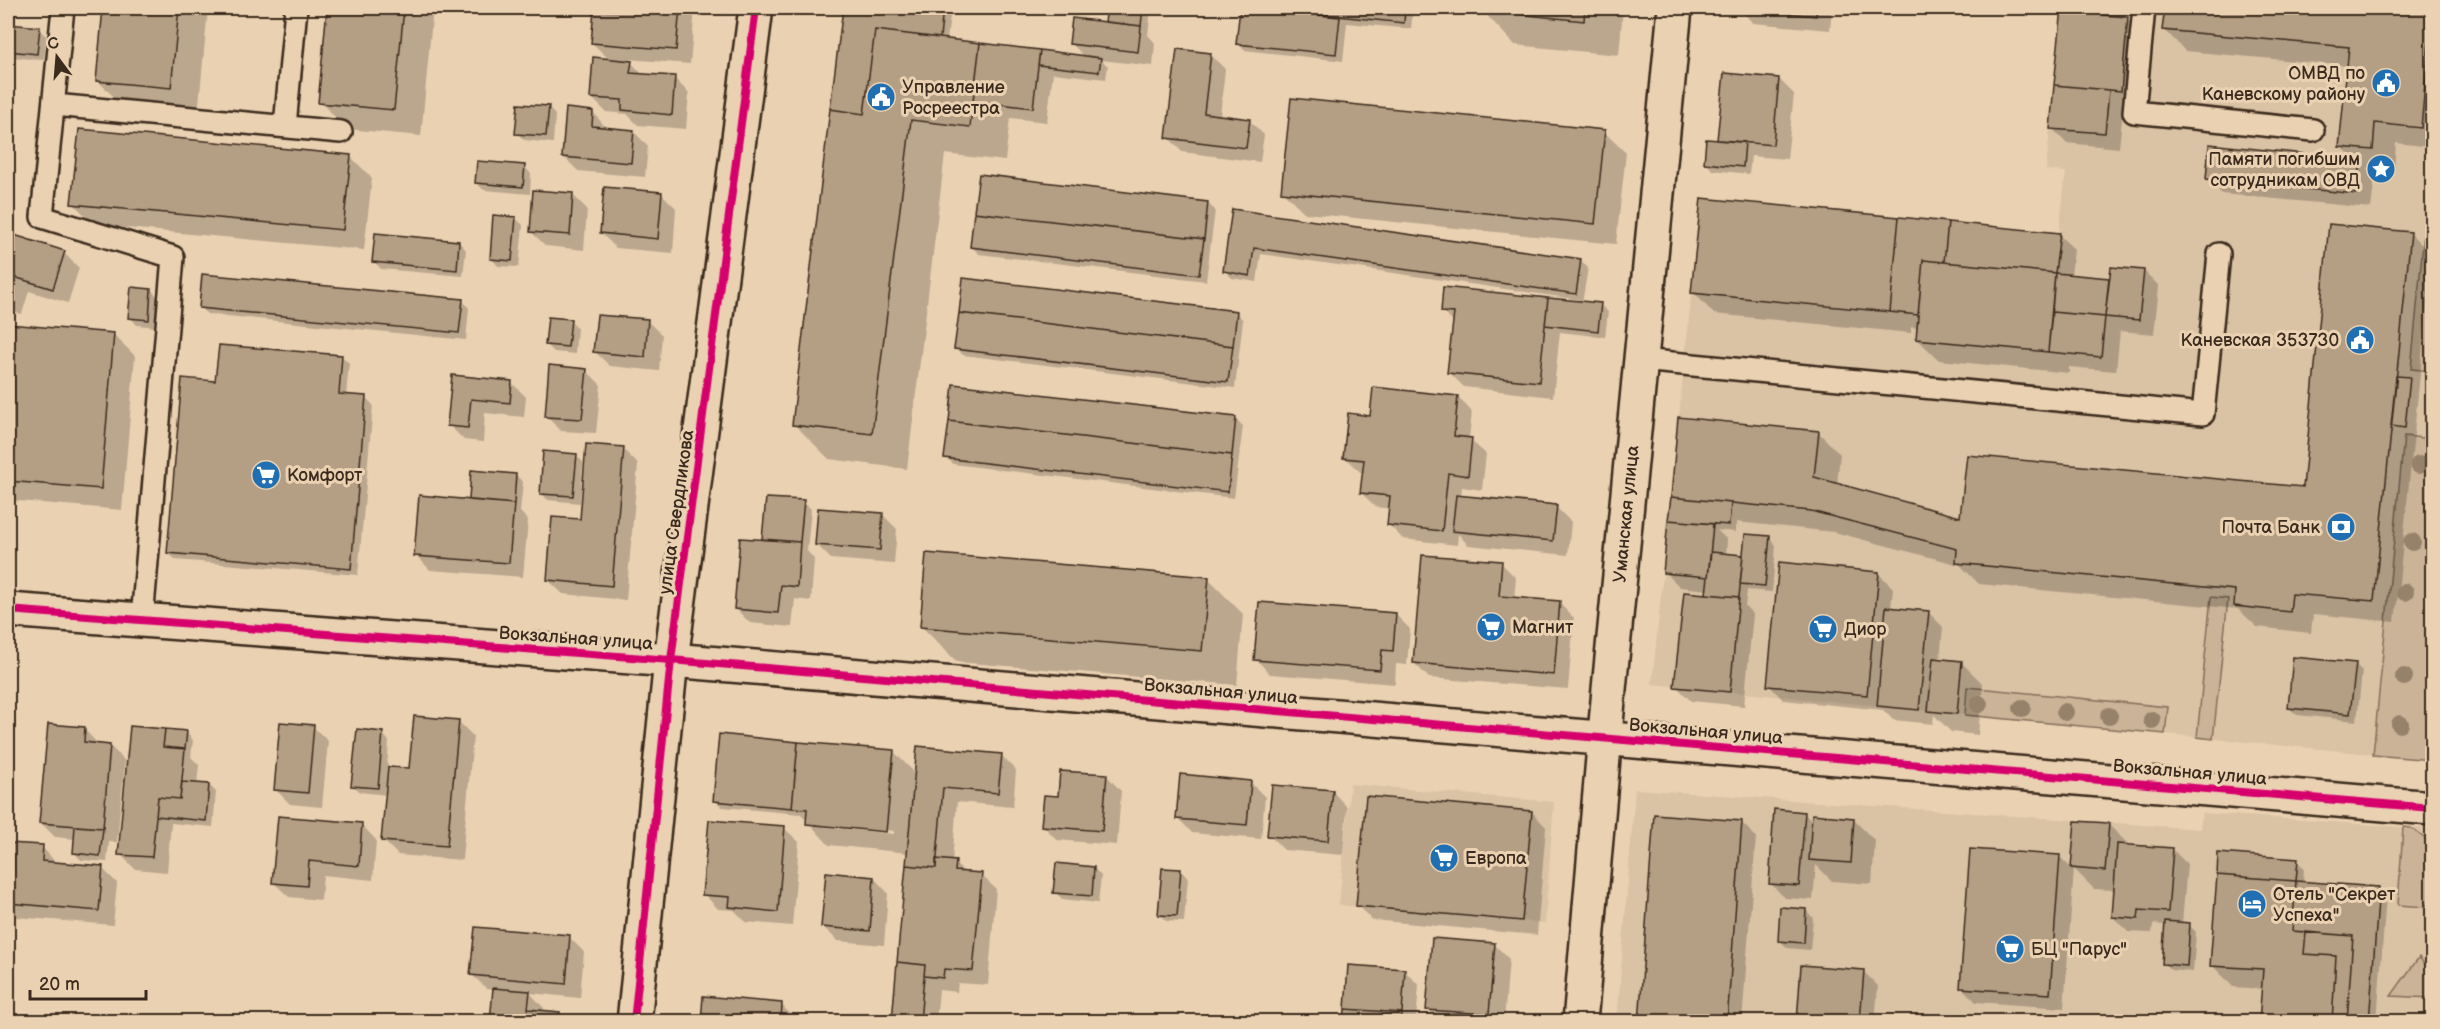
<svg xmlns="http://www.w3.org/2000/svg" width="2440" height="1029" viewBox="0 0 2440 1029" font-family="'Balsamiq Sans',sans-serif">
<rect width="100%" height="100%" fill="#ead1b2"/>
<filter id="ink" filterUnits="userSpaceOnUse"><feTurbulence type="fractalNoise" baseFrequency=".0167" numOctaves="2"/><feDisplacementMap in="SourceGraphic" scale="12" xChannelSelector="R" yChannelSelector="G"/><feConvolveMatrix kernelMatrix="1 2 1 2 8 2 1 2 1" color-interpolation-filters="sRGB"/></filter>
<g filter="url(#ink)">
<path fill="#dac2a4" d="M2062,8H2432V760L1652,684L1701,198L2059,233L2066,172L2046,170Z
M1350,784L1554,802L1545,923L1339,905Z
M1635,789L2200,829L2202,813L2432,829V1021L1617,1022Z"/>
<path fill="#cbb397" stroke="#836e5a" stroke-width="1.5" d="M2424,233L2432,234V371L2411,369Z
M2404,436L2432,439V760L2373,755Z
M2211,597L2228,599L2213,739L2197,737Z
M1967,687L2168,707L2165,734L1965,715Z
M2403,827L2411,828L2432,844V899L2425,907L2398,905Z
M2419,957L2432,974V998L2391,996Z"/>
<path fill="#0003" fill-rule="evenodd" d="M105,8H208L198,115L125,108L98,81Z
M329,8H433L421,136L347,129L320,102Z
M617,8H695L690,64L628,59L644,76L674,78L689,93L686,129L638,125L627,114L606,112L591,97L610,60L592,43L617,13Z
M845,8H951L947,40L1085,57L1071,43L1110,24L1107,21L1109,8H1151L1148,35L1155,43L1153,66L1101,60L1108,66L1106,79L1053,73L1047,122L1010,118L1005,161L945,154L907,469L829,459L794,424Z
M1241,8L1271,11L1272,8H1413L1411,29L1347,23L1343,61L1244,50L1237,43Z
M1480,8H1623L1619,55L1515,45Z
M1738,8H1832L1830,30L1753,23Z
M2063,8H2127L2126,19L2149,40L2142,112L2123,110L2119,148L2066,143L2052,128Z
M2166,8H2432V147L2396,143L2394,171L2367,168L2375,176L2371,208L2222,194L2207,179L2355,160L2341,146L2349,66L2185,51L2164,29Z
M8,25L39,29L46,36L44,60L8,57Z
M1210,54L1225,69L1220,116L1249,120L1264,135L1260,162L1182,152L1168,137Z
M1779,79L1794,94L1787,159L1751,156L1749,174L1713,170L1705,163L1718,142Z
M548,107L555,115L553,143L524,140L517,133Z
M593,112L607,129L633,131L648,146L645,177L578,171L563,156Z
M1604,132L1626,153L1616,244L1305,213L1283,192Z
M350,156L372,178L364,250L94,225L73,203Z
M524,166L531,174L530,194L484,190L476,183Z
M661,193L676,208L673,253L616,248L601,233Z
M573,195L587,209L584,250L546,246L531,232Z
M1207,203L1215,210L1206,281L979,254L972,247Z
M1234,211L1580,260L1588,268L1582,303L1600,305L1608,312L1605,337L1560,332L1553,397L1464,387L1449,372L1454,323L1442,311L1581,303V300L1261,254L1257,282L1232,278L1225,271Z
M515,218L523,225L519,267L498,266L491,258Z
M2410,233L2432,255L2395,622L2313,614L2311,633L2257,627L2238,609L1979,584L1960,565L1834,532L1736,522V532L1717,530L1727,540L1726,555L1744,557L1769,537L1776,545L1772,592L1747,590L1745,606L1753,614L1744,706L1691,701L1676,686L1710,596L1708,590L1680,587L1665,572L1680,419L1818,432L1840,454L1837,485L1962,518L2304,489Z
M8,235L64,253L79,268L68,303L29,291L22,314L8,310Z
M2059,235L2074,249L2071,276L2110,280L2144,271L2159,286L2154,334L2120,331L2116,371L2069,367V373L1939,360L1917,339L1918,328L1911,327V333L1714,314L1693,292Z
M459,242L466,250L463,276L381,269L374,261Z
M151,290L158,297L156,327L137,325L130,317Z
M462,300L469,308L466,340L207,314L200,307Z
M1236,312L1243,320L1235,388L963,355L956,348Z
M570,321L577,328L575,354L554,352L547,345Z
M647,321L662,335L659,371L610,366L595,352Z
M8,325L113,334L135,356L122,510L8,500Z
M341,356L349,363L346,396L365,397L373,405L358,575L176,560L168,553L217,383Z
M586,370L601,385L596,433L561,431L546,416Z
M453,377L511,382L526,397L524,417L485,413L483,442L464,440L449,425Z
M1458,397L1472,412L1469,439L1486,454L1482,490L1462,487L1461,497L1556,507L1571,522L1568,555L1468,545L1458,534L1457,545L1403,539L1388,524L1390,509L1376,507L1361,493L1364,473L1360,472L1345,457L1371,417Z
M1236,419L1243,426L1234,498L953,464L946,457Z
M623,449L638,464L626,600L563,594L548,580Z
M576,455L583,462L580,503L548,500L541,493Z
M516,475L523,482L520,512L528,520L523,577L430,570L416,555L470,501Z
M767,499L803,502L811,509L807,551L814,559L811,601L795,599L792,627L750,623L735,608L763,541Z
M883,515L897,529L894,564L831,559L816,544Z
M1501,563L1516,578L1514,599L1559,603L1574,618L1568,689L1429,678L1414,663Z
M1878,573L1893,588L1891,609L1928,612L1943,627L1940,660L1961,662L1983,684L1978,735L1951,732L1934,715L1933,724L1893,720L1883,710L1783,700L1769,685Z
M1208,579L1243,614L1237,685L957,662L922,627Z
M1395,614L1410,629L1407,665L1396,664L1395,684L1270,674L1256,659Z
M2355,664L2362,671L2357,721L2297,715L2289,708Z
M458,721L473,736L462,860L398,855L383,840L387,795L360,792L353,785L382,733L389,741L387,768L411,770Z
M313,727L328,741L322,807L290,804L275,789Z
M84,729L99,745L110,746L125,761L117,842H109L107,862L81,860L74,852L75,839L55,837L40,822Z
M186,732L193,740L191,757L199,765L197,784L209,785L216,792L213,827L171,823L167,872L135,869L120,854Z
M893,751L916,774L1001,755L1016,770L1013,807L957,802L952,862L966,873L981,875L996,889L988,985L958,983L957,992L939,990L936,1022L893,1021L909,853L829,845L801,814L722,807L715,800ZM820,824L894,831V834L824,827Z
M1107,776L1121,791L1117,845L1057,840L1042,825L1059,798Z
M1250,782L1265,797L1261,839L1192,833L1178,818Z
M1333,792L1347,807L1343,855L1284,850L1269,835Z
M1532,812L1546,827L1537,935L1372,920L1357,905Z
M1804,813L1813,823L1853,819L1875,841L1872,884L1832,881L1816,865L1813,900L1785,898L1770,883Z
M1741,822L1756,837L1742,1022H1641Z
M2076,822L2108,824L2130,846L2172,849L2187,864L2182,924L2189,925L2196,932L2193,972L2171,970L2163,963L2166,925L2153,924L2152,933L2128,932L2113,917L2115,890L2094,889L2074,869L2064,1008L1976,1002L1961,987L2059,856L2072,869Z
M362,825L376,840L373,880L323,875L321,900L289,897L274,883Z
M784,828L799,842L792,926L746,922L734,910L718,909L704,894Z
M8,844L42,847L57,864L102,868L117,883L113,925L16,917L8,909Z
M2297,861L2304,868L2303,883L2379,888L2386,895L2377,1022H2261L2263,989L2233,987L2212,965Z
M1094,868L1101,876L1098,903L1062,899L1055,892Z
M1181,871L1188,878L1184,922L1166,921L1159,914Z
M874,878L888,893L884,945L838,941L823,927Z
M1806,910L1813,918L1810,950L1787,948L1780,940Z
M569,937L584,952L580,998L530,993L544,1008L543,1012L560,1013L568,1022H491L494,990L487,989L472,975Z
M1494,944L1509,959L1504,1022H1440L1428,1009Z
M1404,970L1419,985L1416,1022H1346Z
M1863,971L1878,986L1875,1022H1798Z
M782,1005L796,1022H703Z"/>
<path fill="#b49e84" stroke="#3b2a1e" stroke-width="1.5" d="M103,8H179L171,88L96,81Z
M327,8H404L394,110L318,103Z
M616,8H680L676,50L591,43L594,10L616,11Z
M843,8H943L940,38L875,30L864,114L830,109Z
M1107,8H1143L1141,26L1105,22Z
M1240,8L1340,17L1336,54L1236,44Z
M1270,8H1405L1404,23L1270,9Z
M1479,8H1585L1584,21L1479,10Z
M1737,8H1817L1816,16Z
M2062,8H2104L2103,15L2128,17L2121,91L2054,85Z
M2165,8H2432L2421,128L2375,123L2373,150L2339,147L2349,47L2162,30Z
M1072,18L1141,26L1138,52L1069,44Z
M8,24L40,27L37,54L8,51Z
M875,30L980,43L970,127L911,120L872,434L792,425L830,109L864,114Z
M980,43L1040,50L1033,108L973,101Z
M1177,49L1211,53L1204,113L1250,119L1246,148L1166,138Z
M1040,50L1101,58L1099,72L1038,65Z
M593,57L632,61L630,73L675,76L672,115L622,110V100L590,98Z
M1724,73L1779,78L1773,145L1717,140Z
M2054,85L2109,90L2105,133L2050,129Z
M1291,98L1605,130L1595,224L1281,192Z
M518,104L549,106L546,136L515,134Z
M566,108L593,111L592,126L634,130L631,163L562,157Z
M79,129L351,155L343,230L71,204Z
M1706,139L1745,142L1743,167L1704,163Z
M2209,144L2361,160L2357,194L2206,179Z
M477,161L525,165L523,187L475,183Z
M979,174L1208,202L1204,239L974,212Z
M604,187L662,192L658,239L600,233Z
M533,190L573,193L570,235L530,232Z
M1701,198L1899,217L1890,312L1691,293Z
M1232,209L1581,259L1576,294L1254,248L1250,276L1223,271Z
M974,212L1204,239L1199,275L970,247Z
M493,215L516,217L512,261L490,259Z
M1899,217L1948,222L1944,262L1923,260L1918,315L1890,312Z
M1948,222L2060,233L2055,273L1944,262Z
M2329,224L2411,232L2374,601L2292,594L2290,612L2234,606L2235,590L1956,563L1957,549L1811,511L1671,497L1678,417L1819,431L1814,477L1960,517L1967,455L2303,487Z
M8,233L65,251L53,289L14,277L8,300Z
M375,233L459,241L457,270L372,262Z
M1923,260L2055,273L2048,352L1916,339Z
M2111,267L2144,270L2139,320L2105,317Z
M2055,273L2109,278L2105,317L2052,312Z
M202,274L463,299L459,333L199,308Z
M963,278L1237,311L1233,346L959,313Z
M131,287L151,289L149,320L128,318Z
M1443,287L1548,298L1539,382L1447,373L1454,313L1441,312Z
M1548,298L1601,303L1598,331L1545,325Z
M2052,312L2105,317L2101,357L2048,352Z
M959,313L1233,346L1228,382L954,349Z
M597,315L648,319L645,357L593,352Z
M548,317L571,319L568,347L545,345Z
M8,324L114,333L101,489L8,481Z
M219,345L342,355L339,394L366,396L351,569L167,553L182,378L215,381Z
M549,365L587,369L582,419L545,417Z
M452,375L512,381L510,403L471,399L468,428L447,426Z
M2396,376L2410,377L2405,428L2391,426Z
M953,384L1236,417L1232,455L949,421Z
M1373,387L1458,396L1454,436L1472,438L1468,476L1448,473L1442,531L1387,525L1390,496L1360,493L1364,460L1343,458L1348,413L1370,416Z
M949,421L1232,455L1228,492L944,458Z
M586,444L624,447L612,586L547,580L552,517L580,519Z
M543,451L577,454L573,496L540,494Z
M471,470L516,474L514,504L469,500Z
M419,495L514,504L509,563L414,556Z
M1456,495L1557,505L1553,541L1452,531Z
M1671,497L1731,503L1729,525L1668,520Z
M766,498L804,500L800,542L762,539Z
M818,508L883,513L880,550L815,545Z
M1668,520L1713,524L1708,577L1663,573Z
M1745,534L1770,536L1765,586L1740,584Z
M740,538L800,542L797,587L781,585L778,613L734,609Z
M1711,552L1743,555L1739,597L1706,594Z
M926,553L1209,577L1202,651L920,627Z
M1422,555L1502,561L1499,596L1560,601L1554,675L1413,663Z
M1779,562L1879,572L1867,695L1767,686Z
M1684,592L1739,597L1730,692L1674,687Z
M1259,602L1396,613L1393,651L1382,650L1380,670L1254,660Z
M1886,607L1929,611L1919,710L1877,706Z
M2293,657L2356,663L2350,714L2288,708Z
M1933,658L1962,661L1957,714L1928,711Z
M414,716L459,720L447,846L381,841L388,767L409,768Z
M280,722L314,725L308,793L274,790Z
M48,724L85,727L84,742L110,745L103,828L39,823Z
M130,726L165,729L163,747L185,749L180,799L158,797L152,857L118,855Z
M165,729L187,731L185,749L163,747Z
M357,729L383,732L378,788L351,786Z
M719,734L798,742L792,808L713,801Z
M798,742L894,750L886,832L806,824L807,809L792,808Z
M917,746L1002,754L998,793L943,788L936,868L906,865Z
M1060,771L1107,774L1102,831L1041,826L1044,795L1058,796Z
M1180,774L1251,781L1247,825L1176,819Z
M182,782L209,784L206,821L156,816L158,797L180,799Z
M1272,785L1333,790L1328,841L1267,836Z
M1366,796L1532,811L1522,921L1356,906Z
M1774,809L1805,812L1799,886L1769,884Z
M1654,814L1742,821L1727,1022H1639Z
M1812,814L1854,818L1851,863L1809,860Z
M278,816L362,823L359,866L309,861L307,886L272,883Z
M709,820L785,826L778,912L729,907L730,897L702,895Z
M2075,821L2109,823L2105,871L2071,868Z
M75,826L103,828L100,856L73,853Z
M8,843L43,845L42,861L103,866L99,911L8,903Z
M2117,844L2173,848L2168,912L2139,910L2138,919L2112,917Z
M1970,849L2060,855L2050,994L1960,988Z
M2218,853L2298,859L2296,881L2217,875Z
M936,859L956,861L955,871L982,873L973,971L944,969L943,978L924,976L925,965L897,962L906,865L936,868Z
M1056,863L1094,867L1092,896L1053,893Z
M1162,868L1181,869L1177,916L1158,915Z
M826,872L874,877L870,931L821,927Z
M2217,875L2296,881L2292,931L2306,932L2304,954L2336,956L2332,1022H2259L2263,969L2210,966Z
M2296,881L2379,887L2369,1022H2347L2353,936L2292,931Z
M1780,907L1806,909L1804,943L1778,941Z
M2165,921L2190,923L2187,966L2162,964Z
M475,927L570,935L566,984L470,975Z
M2306,932L2353,936L2347,1022H2332L2336,956L2304,954Z
M1432,938L1495,943L1489,1014L1426,1010Z
M897,962L925,965L920,1022L892,1021Z
M1348,965L1405,969L1402,1013L1345,1009Z
M1801,965L1864,970L1860,1022H1797Z
M493,988L530,991L528,1009L560,1012L559,1022H490Z
M703,996L782,1003L781,1022H701Z
M1345,1009L1402,1013L1401,1022H1344Z
M428,1015L490,1021V1022H428Z"/>
<g fill="none" stroke-linecap="round" stroke-linejoin="round">
<g stroke="#3b2a1e" stroke-width="26">
<path id="service" d="M63,8L42,217L173,257L142,620
M2144,8L2134,112L2313,130
M54,105L341,132
M285,126L296,8
M1641,360L2203,414L2219,254"/>
</g>
<g stroke="#3b2a1e" stroke-width="38">
<g id="minor">
<path d="M8,610L671,660L2432,808"/>
<path d="M634,1022L671,660L756,8"/>
<path id="s1" d="M1580,1022L1609,689L1675,8"/>
</g>
</g>
<use href="#service" stroke="#ead1b2" stroke-width="21"/>
<use href="#minor" stroke="#ead1b2" stroke-width="33"/>
<g stroke="#ead1b2" stroke-width="11">
<path id="cycleway" d="M8,610L671,660L2432,808
M634,1022L671,660L756,8"/>
</g>
<use href="#cycleway" stroke="#d6006c" stroke-width="8"/>
</g>
<g fill="#96816a">
<circle cx="2419" cy="465" r="9"/>
<circle cx="2412" cy="542" r="9"/>
<circle cx="2405" cy="592" r="9"/>
<circle cx="2404" cy="677" r="9"/>
<circle cx="1979" cy="704" r="9"/>
<circle cx="2022" cy="708" r="9"/>
<circle cx="2065" cy="712" r="9"/>
<circle cx="2109" cy="716" r="9"/>
<circle cx="2152" cy="720" r="9"/>
<circle cx="2400" cy="724" r="9"/>
</g>
</g>
<defs>
<g id="civic-disc" transform="scale(1.5)"><circle r="9.5" fill="#1f6fb2" stroke="#ead1b2"/><path d="M-.6-6.5H3V-4.5H.6V-3L4-1V1h2V6H-6V1h2V-1L-.6-3ZM-1.2 2.5V6h2.4V2.5Z" fill="#fff"/></g>
<g id="sight-disc" transform="scale(1.5)"><circle r="9.5" fill="#1f6fb2" stroke="#ead1b2"/><path d="M0-6L1.8-2.2L6-1.7L2.9 1.2L3.7 5.4L0 3.3L-3.7 5.4L-2.9 1.2L-6-1.7L-1.8-2.2Z" fill="#fff"/></g>
<g id="supermarket-disc" transform="scale(1.5)"><circle r="9.5" fill="#1f6fb2" stroke="#ead1b2"/><path d="M-6-5.5h2.5l.6 2H6L4.5 2H-2.5L-4.4-4H-6ZM-1.5 3.2a1.3 1.3 0 1 0 .1 0ZM3 3.2a1.3 1.3 0 1 0 .1 0Z" fill="#fff"/></g>
<g id="bank-disc" transform="scale(1.5)"><circle r="9.5" fill="#1f6fb2" stroke="#ead1b2"/><path d="M-6-4H6V4H-6ZM0-2.3a2.3 2.3 0 1 0 0 4.6a2.3 2.3 0 1 0 0-4.6Z" fill="#fff"/></g>
<g id="hotel-disc" transform="scale(1.5)"><circle r="9.5" fill="#1f6fb2" stroke="#ead1b2"/><path d="M-6-4.5h1.5V1H6V5H4.5V3h-9V5H-6ZM-4 0a1.8 1.8 0 1 1 3.6 0ZM.5 0V-2.5h3Q6-2.5 6 0Z" fill="#fff"/></g>
</defs>
<g fill-rule="evenodd">
<use href="#civic-disc" x="2386" y="83"/>
<use href="#civic-disc" x="881" y="97"/>
<use href="#sight-disc" x="2381" y="169"/>
<use href="#civic-disc" x="2360" y="340"/>
<use href="#supermarket-disc" x="266" y="475"/>
<use href="#bank-disc" x="2341" y="527"/>
<use href="#supermarket-disc" x="1491" y="627"/>
<use href="#supermarket-disc" x="1823" y="629"/>
<use href="#supermarket-disc" x="1444" y="858"/>
<use href="#hotel-disc" x="2252" y="904"/>
<use href="#supermarket-disc" x="2010" y="949"/>
</g>
<g text-anchor="middle" stroke-width="6" stroke-linejoin="round" paint-order="stroke">
<g font-size="18" fill="#3b2a1e" stroke="#ead1b2" text-anchor="start">
<text x="2365" y="79" text-anchor="end">ОМВД по<tspan x="2365" dy="21">Каневскому району</tspan></text>
<text x="902" y="93">Управление<tspan x="902" dy="21">Росреестра</tspan></text>
<text x="2360" y="165" text-anchor="end">Памяти погибшим<tspan x="2360" dy="21">сотрудникам ОВД</tspan></text>
<text x="2339" y="346" text-anchor="end">Каневская 353730</text>
<text x="287" y="481">Комфорт</text>
<text x="2320" y="533" text-anchor="end">Почта Банк</text>
<text x="1512" y="633">Магнит</text>
<text x="1844" y="635">Диор</text>
<text x="1465" y="864">Европа</text>
<text x="2273" y="900">Отель "Секрет<tspan x="2273" dy="21">Успеха"</tspan></text>
<text x="2031" y="955">БЦ "Парус"</text>
</g>
<g font-size="18" fill="#3b2a1e" stroke="#ead1b2">
<text transform="translate(676 512) rotate(-82)" y="6">улица Свердликова</text>
<text dy="6" stroke="none"><textPath href="#s1" startOffset="510">Уманская улица</textPath></text>
<text transform="translate(576 638) rotate(4)" y="6">Вокзальная улица</text>
<text transform="translate(1221 691) rotate(5)" y="6">Вокзальная улица</text>
<text transform="translate(1706 731) rotate(5)" y="6">Вокзальная улица</text>
<text transform="translate(2190 772) rotate(5)" y="6">Вокзальная улица</text>
</g>
</g>
<rect width="2440" height="1029" fill="none" stroke="#ead1b2" stroke-width="30"/>
<rect x="15" y="15" width="2410" height="999" fill="none" stroke="#3b2a1e" stroke-width="2" filter="url(#ink)"/>
<g transform="translate(57 57) rotate(344)" stroke="#ead1b2" stroke-width="4.5" paint-order="stroke">
<path d="M0-4.5L10 22L0 15L-10 22Z" fill="#3b2a1e"/>
<text y="-9" font-size="16" font-weight="bold" text-anchor="middle" fill="#3b2a1e">С</text>
</g>
<path d="M30 990v9h116v-9" fill="none" stroke="#3b2a1e" stroke-width="3"/>
<text x="39" y="990" font-size="18" fill="#3b2a1e" stroke="#ead1b2" stroke-width="4.5" paint-order="stroke">20 m</text>
</svg>
